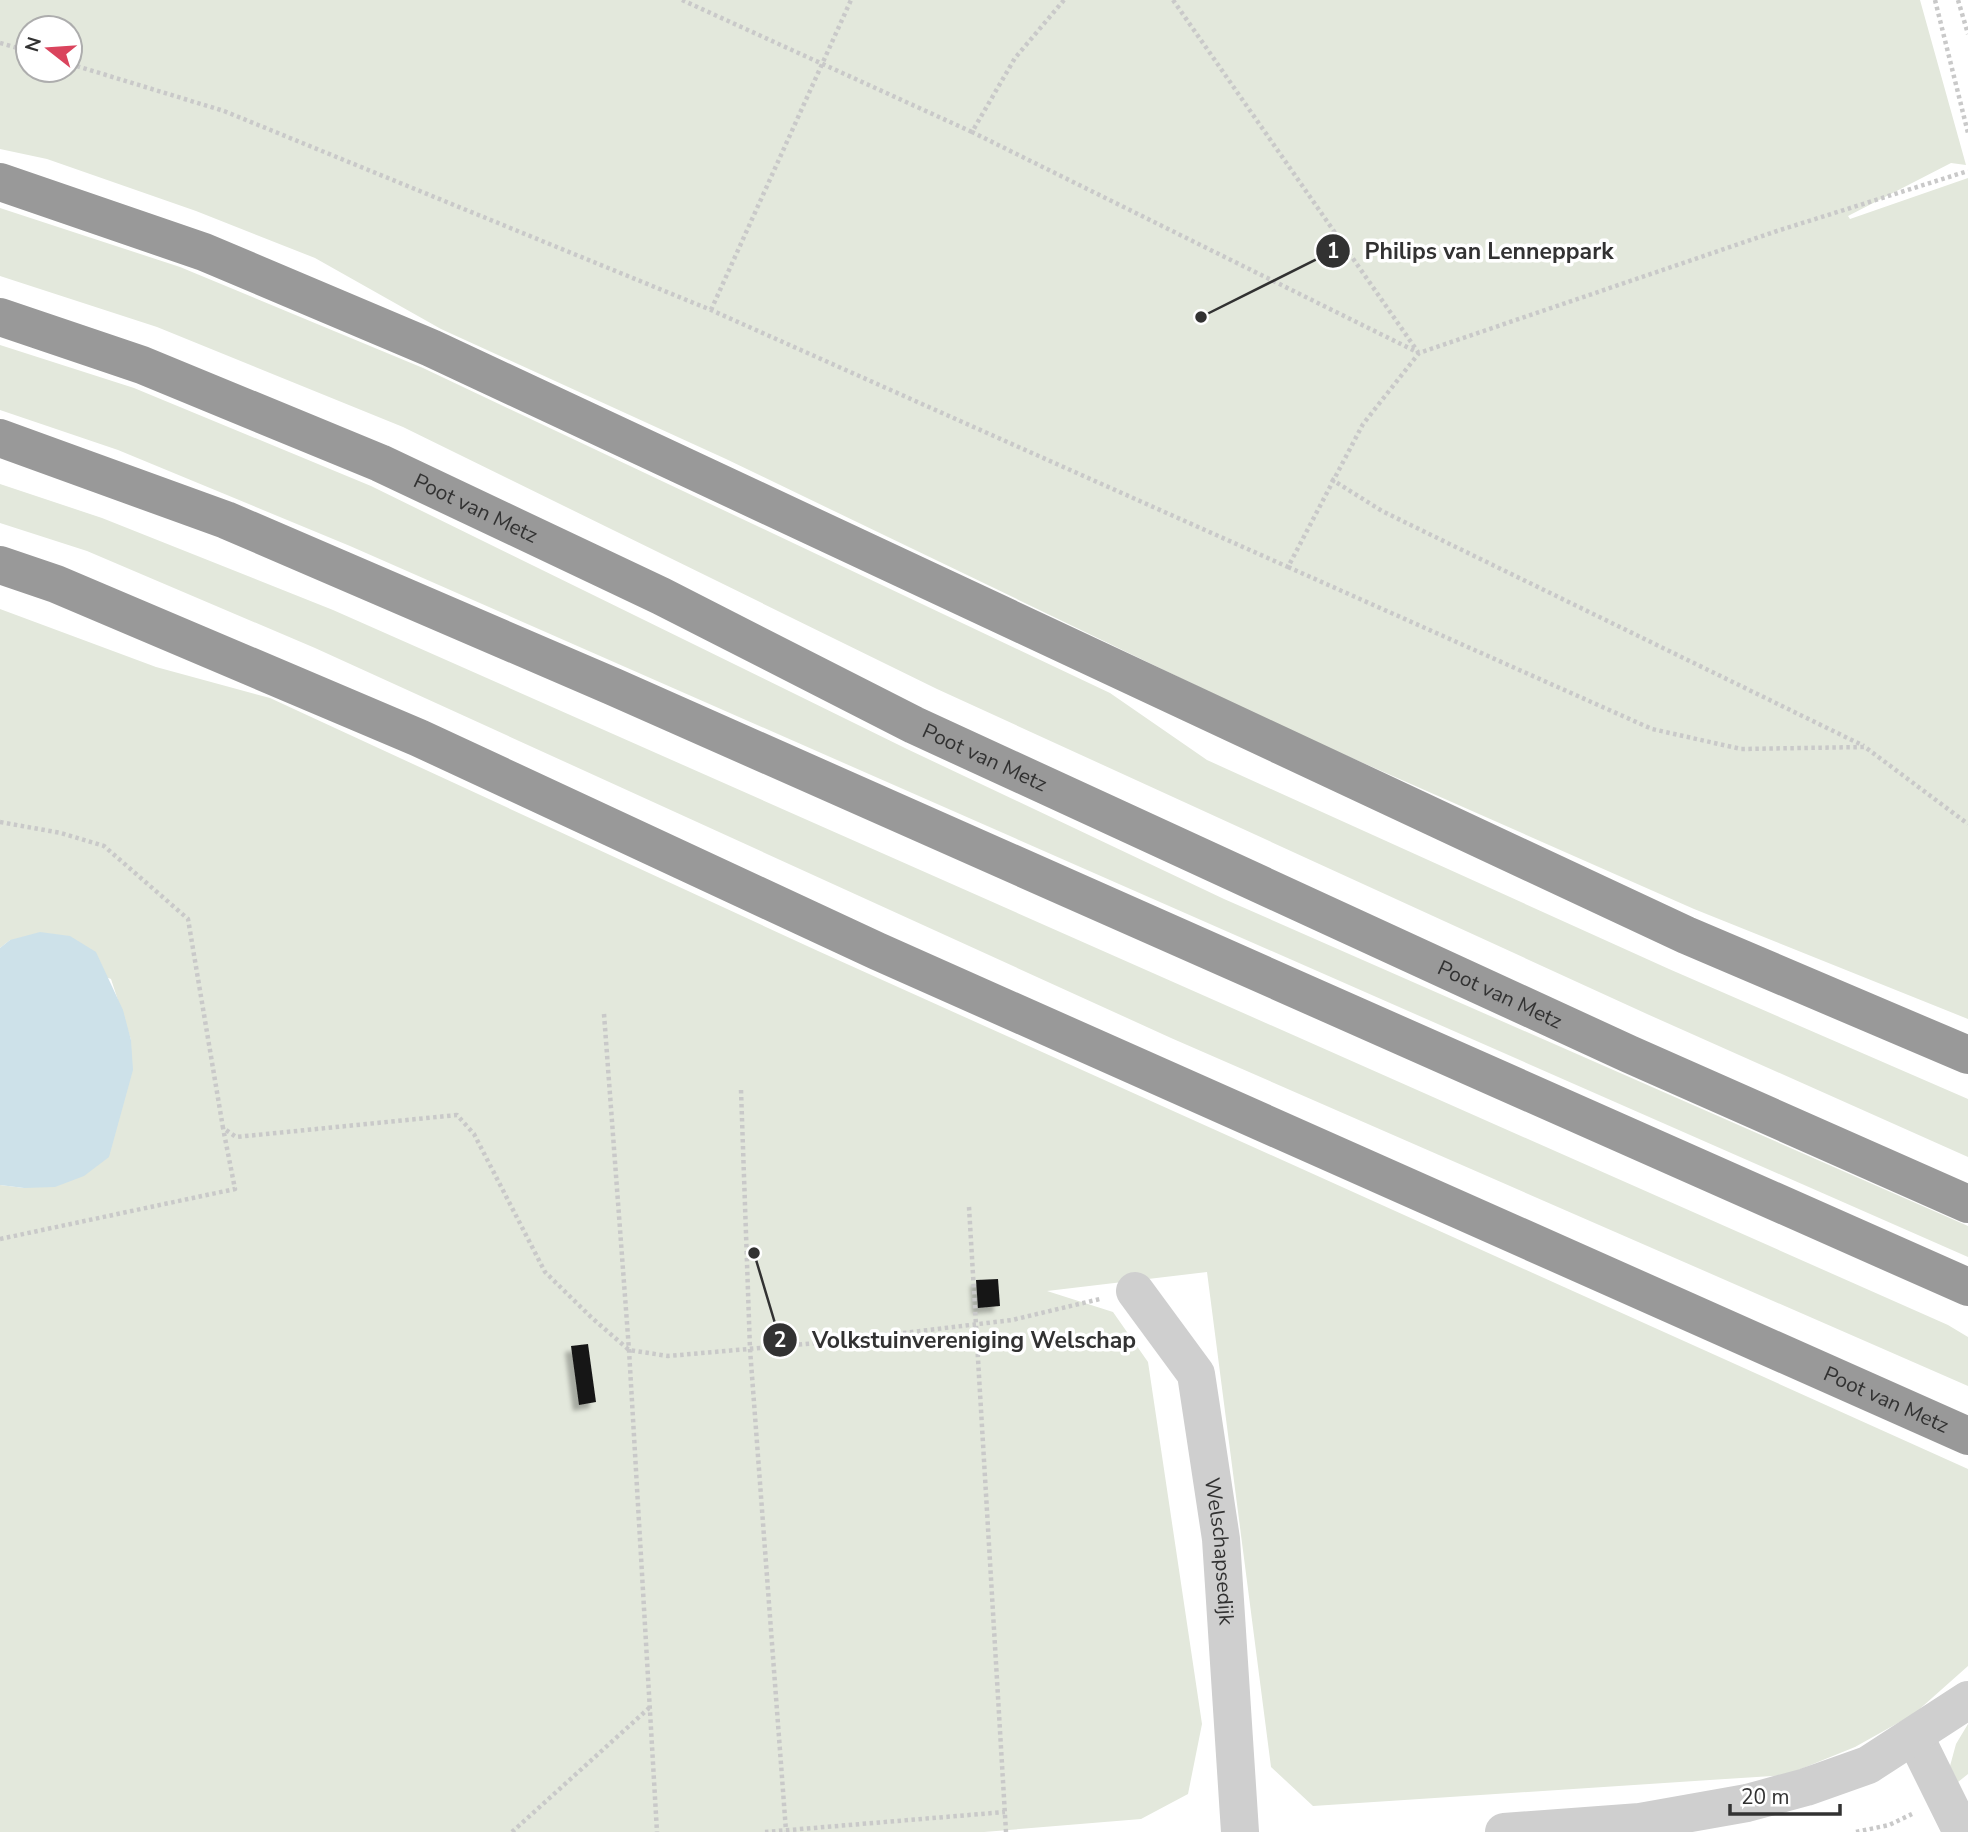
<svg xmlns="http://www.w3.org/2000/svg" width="1968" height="1832" viewBox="0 0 1968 1832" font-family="'Nunito Sans',sans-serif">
<defs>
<filter id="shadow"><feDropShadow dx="-6" dy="6" stdDeviation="2" flood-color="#0004"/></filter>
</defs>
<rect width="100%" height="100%" fill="#fff"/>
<path fill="#e3e8dc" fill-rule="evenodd" d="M0,0H1920L1966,165L1951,163L1848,216L1850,219L1968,178V1019L1694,909L1293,732L726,459L441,329L315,258L196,211L47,159L0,149ZM28,28H70V70H28Z
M0,208L180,267L423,368L1110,693L1207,760L1669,969L1968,1099V1157L1647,1014L937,689L403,427L157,327L0,276Z
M0,345L134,388L371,486L907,749L1224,899L1968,1226V1257L350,546L118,450L0,410Z
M0,484L102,518L333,610L1948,1325L1968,1337V1386L1171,1038L315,648L87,551L0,523Z
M0,609L156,667L270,698L818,951L1968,1469V1666L1914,1714L1855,1747L1786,1775L1313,1806L1271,1767L1207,1272L1047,1291L1113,1312L1148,1362L1202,1724L1188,1794L1141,1819L984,1832H0V1185L24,1188L131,1040L111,979L10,940L0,948Z
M1968,1724V1774L1958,1782L1950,1766L1956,1744Z"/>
<path fill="#cde1e9" d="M40,932L70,936L96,952L123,1010L131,1040L133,1070L109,1157L84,1176L55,1187L24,1188L0,1185V948L10,940Z"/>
<path fill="#191919" filter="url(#shadow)" d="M998,1279L1000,1306L978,1308L976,1280Z
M588,1344L596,1402L579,1405L571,1346Z"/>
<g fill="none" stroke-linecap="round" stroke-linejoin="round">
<path stroke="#c9c9c9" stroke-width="4.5" stroke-dasharray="3.5 3.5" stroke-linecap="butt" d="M682,0L972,132
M1064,0L1015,58L972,132L1419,353
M1173,0L1418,352
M1935,0L1968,133
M1958,0L1968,34
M0,43L28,51
M70,64L224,111L711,310L1288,567L1363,424L1419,353L1777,231L1968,171
M711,310L851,0
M1331,479L1382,511L1864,746
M1288,567L1652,729L1741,749L1865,747L1968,824
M0,822L61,833L104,846L188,919L223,1128L236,1137L457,1115L474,1134L545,1272L592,1318L629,1350L668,1356L828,1342L1012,1320L1100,1299
M604,1014L629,1350L657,1832
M741,1090L750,1349L786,1831
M969,1207L1006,1832
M0,1239L235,1189L223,1128
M512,1832L649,1708
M765,1832L1005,1812
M1856,1832L1889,1825L1912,1814"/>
<g stroke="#cfcfcf" stroke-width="38">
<path id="s1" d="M1135,1291L1196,1374L1221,1539L1240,1832"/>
<path d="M1915,1737L1962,1832"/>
<path d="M1504,1832L1640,1822L1747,1803L1806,1787L1868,1765L1968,1700"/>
</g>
<g stroke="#999" stroke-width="38">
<path d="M0,182L204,252L431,348L1686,935L1968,1055"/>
<path id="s2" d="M0,317L142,365L380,463L661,596L914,725L1629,1054L1968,1204"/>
<path d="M0,438L226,520L614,687L1968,1287"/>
<path id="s3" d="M0,565L56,584L419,738L877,951L1968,1436"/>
</g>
</g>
<g text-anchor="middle" stroke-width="7" stroke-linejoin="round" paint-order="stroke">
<g font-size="21" fill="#323232" stroke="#fff">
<text dy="7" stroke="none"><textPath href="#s2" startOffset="513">Poot van Metz</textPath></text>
<text dy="7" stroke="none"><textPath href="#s2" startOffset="1080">Poot van Metz</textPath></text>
<text dy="7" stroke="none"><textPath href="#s2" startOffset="1647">Poot van Metz</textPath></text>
<text dy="7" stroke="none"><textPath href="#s3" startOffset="2063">Poot van Metz</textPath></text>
<text dy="7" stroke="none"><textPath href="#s1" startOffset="282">Welschapsedijk</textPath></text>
</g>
</g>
<path fill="none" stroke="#323232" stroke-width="2.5" d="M1201 317L1333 251M754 1253L780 1340"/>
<g fill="#323232" stroke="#fff" stroke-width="2.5">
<circle cx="1201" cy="317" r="7"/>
<circle cx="754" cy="1253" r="7"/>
<circle cx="1333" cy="251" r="18"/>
<circle cx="780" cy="1340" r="18"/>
</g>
<g font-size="21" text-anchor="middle" font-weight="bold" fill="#fff">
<text x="1333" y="258">1</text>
<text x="780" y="1347">2</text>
</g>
<g font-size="23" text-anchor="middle" font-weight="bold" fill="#323232" stroke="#fff" stroke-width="7" stroke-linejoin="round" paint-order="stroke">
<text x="1489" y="259">Philips van Lenneppark</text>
<text x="974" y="1348">Volkstuinvereniging Welschap</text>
</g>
<g transform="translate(49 49) rotate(287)"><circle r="33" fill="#ffffff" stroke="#adadad" stroke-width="2"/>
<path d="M0-5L12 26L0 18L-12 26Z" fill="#da445d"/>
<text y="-10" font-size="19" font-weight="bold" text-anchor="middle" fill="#323232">N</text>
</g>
<path d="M1730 1804v10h110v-10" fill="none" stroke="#323232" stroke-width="3.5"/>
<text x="1741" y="1804" font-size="21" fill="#323232" stroke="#ffffff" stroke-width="5" paint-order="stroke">20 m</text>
</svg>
